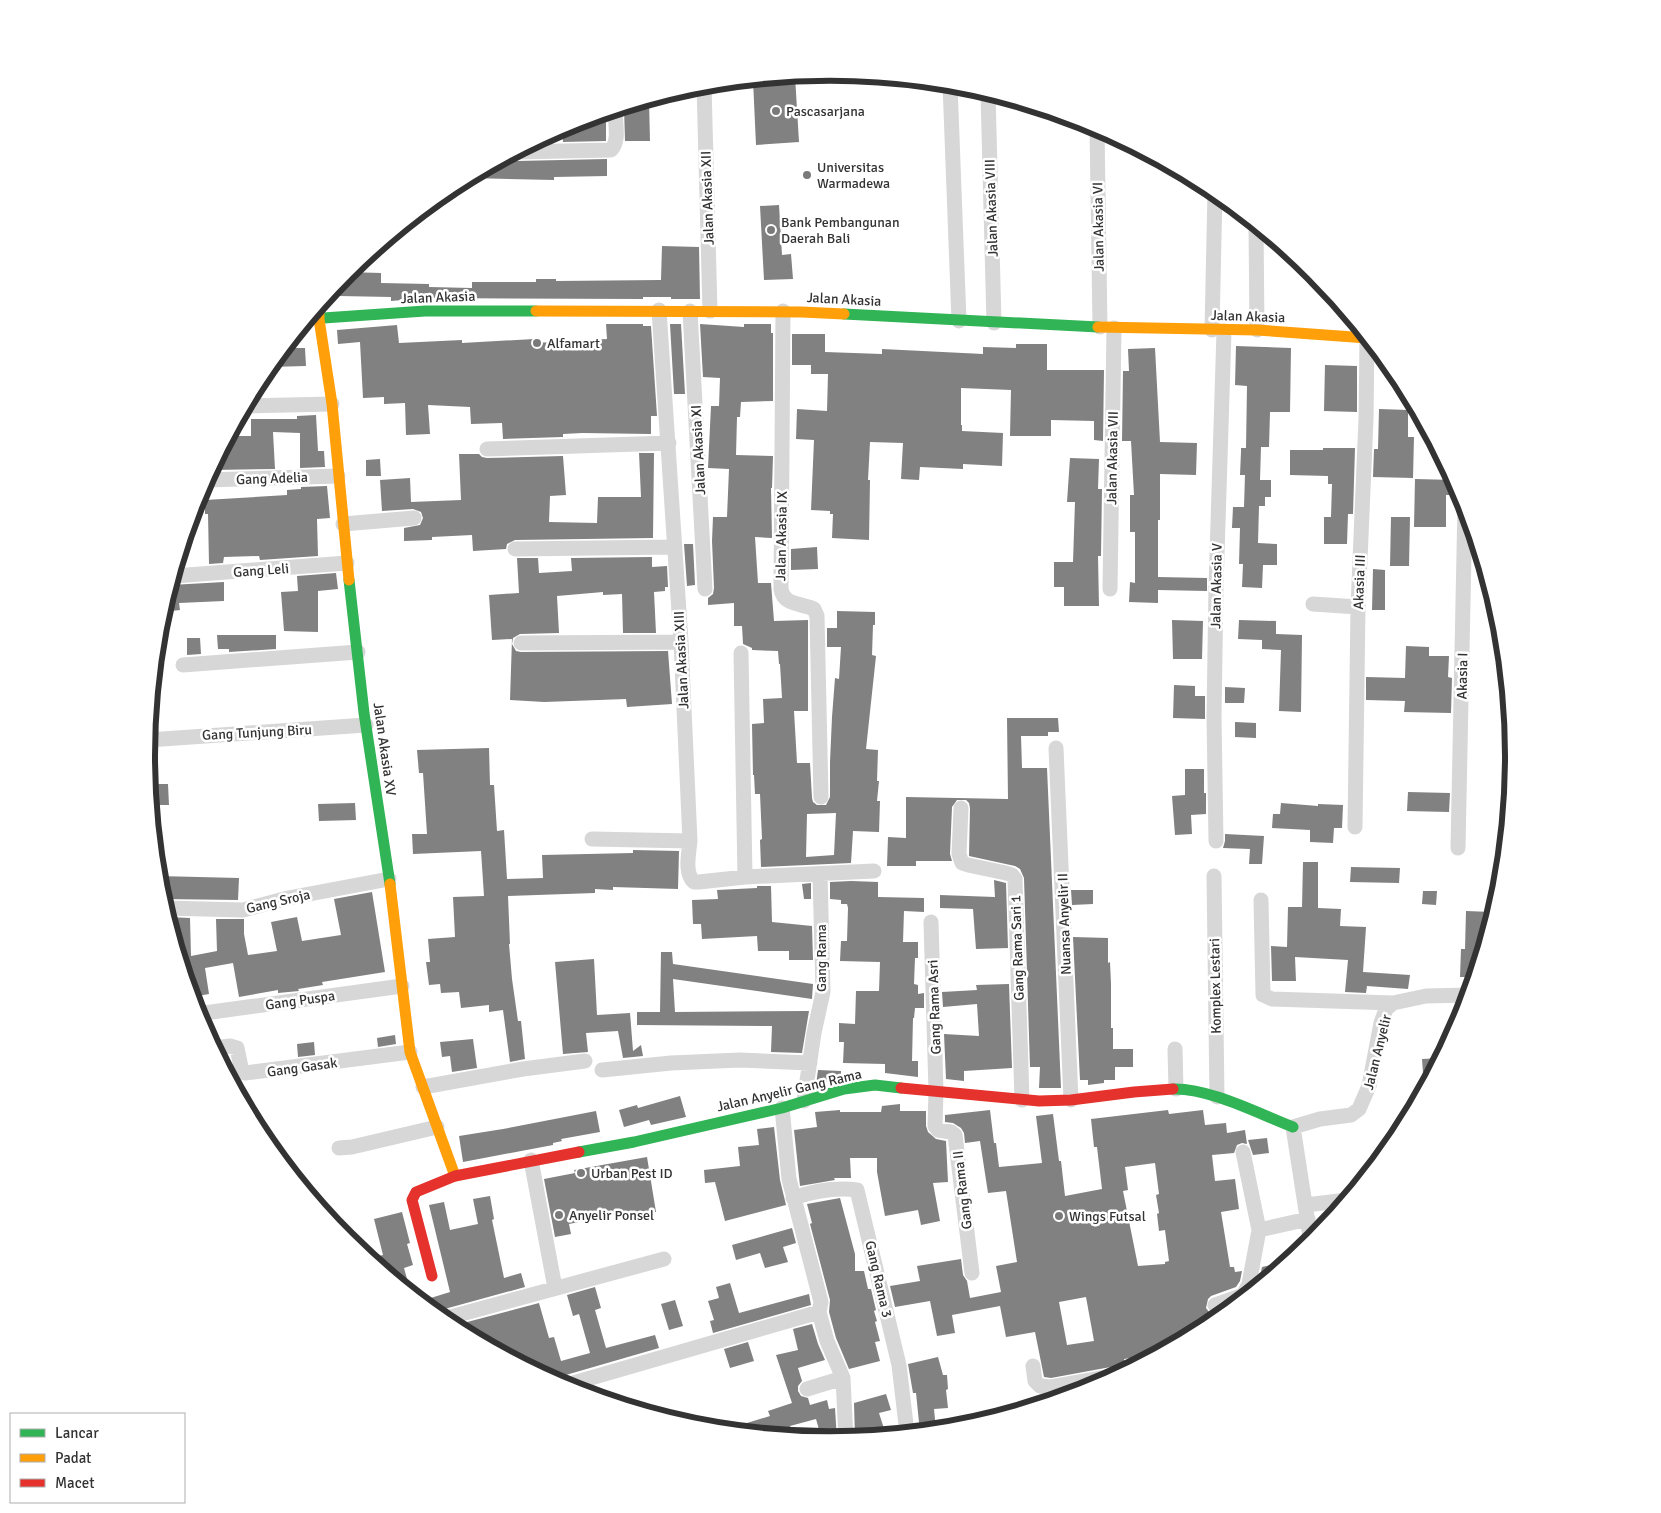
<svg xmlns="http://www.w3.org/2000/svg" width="1661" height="1513" viewBox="0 0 1661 1513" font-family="Signika,sans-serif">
<rect width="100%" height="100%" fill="#fff"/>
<path fill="#818181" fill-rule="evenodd" d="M795,76L799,142L756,145L753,80Z
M649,100L650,141H625L624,108Z
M606,113V141L563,142L562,128Z
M504,159L517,161L607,159V176L554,177V180L469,178Z
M779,205L782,255L791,254L793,279L764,280L760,206Z
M662,246L699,247L700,299H671V297H643V299L425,298L391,301V297L339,296V282L347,272L381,273V283L429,284V287L472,288V282H536V279H556V281L661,280Z
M606,324H643V326H651L657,416H651V434L582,433L563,434V437L503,439L502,423L471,424L470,407L428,405L430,434L406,435L405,403L384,404V397L363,398L360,342L338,344L337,330L397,325L399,343L462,340V343L534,339L535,343L607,339Z
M670,324H681L685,394H674Z
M700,324L744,327V324H771V333H773V401L741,402L740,417H737L736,455L773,456L772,488H771L772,538L755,537L758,583H771L774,621L808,620V711H794L797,763H810L812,798L813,802L817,805H826L830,797V762L832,717L835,678L839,679L841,647H827V628H837V611L875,612V625H873L872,655L876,656L866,749L878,750L877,781H879L877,801H880L879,832L853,831L851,863L761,867L760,840L762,839L760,794H755L754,775H753L752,724L764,723L763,699L782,698L780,664H779L778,651L752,650V648L743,644L742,626H734V603L708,605V598L713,594L714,588L712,541L713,517H727L729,469L708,468L711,406H719L720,378L703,377ZM836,813L834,855L806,857L807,814Z
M792,334H825V352L882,354V349L983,354V347L1016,348V344H1047V370H1104L1103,441L1094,440V421L1051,420V436H1010L1011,390L961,388V425H962V431L1003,433L1002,466L963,464V469L920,467L919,480L901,479L903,443L870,442L868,480H870L869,540L832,538L833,514H830V511L811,510L814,440L796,439L797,409L827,411L828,374H811V365H792Z
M296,335V348H305L306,366L270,367Z
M1236,346L1291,348L1290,412H1270L1269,447H1261L1260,480H1271V497H1265V506H1259L1258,543L1277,544V565H1263L1262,588L1242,587L1243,564H1239L1240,528H1232L1233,507H1244L1245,475H1240L1241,452V448H1246L1247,386L1235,385Z
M1155,348L1160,442L1197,443L1196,475L1160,474V520H1158V577L1207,578V591L1158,590V603L1129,602L1130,582L1135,583V532H1130V495H1134L1131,441H1122L1123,371H1129L1128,349Z
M1325,365L1357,366V412L1324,411Z
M1379,409L1408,410V437H1414L1413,478L1373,477L1374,449H1378Z
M316,415L318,451H324L325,467L300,468V433L273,432L275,469L212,470L230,436H251V419H297V416Z
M1323,448H1355L1353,514H1348L1347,544H1324V517H1331L1332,484H1328V476L1290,475V450H1323Z
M639,453H654L653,538L515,540L507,544L506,549L473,551L472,535L432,537V540L404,541V528L420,525L423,518L421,512L413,509L382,511L380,480L410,478L411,502L461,500L459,454H479L482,457L487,458L563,456L566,495L550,496L549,522L597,523L598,497H641Z
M1070,458L1099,459L1098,489H1102L1101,556H1098L1099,606H1064V587H1054V562H1073L1075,502H1067Z
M380,459L381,476H366V460Z
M1415,479L1454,480L1458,486L1457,495H1446V527H1414Z
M327,486L330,518L317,519L318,556L260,560L259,556L224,557L223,563L209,564L208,514H205V500L287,495V490L301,489V487Z
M1391,517H1410L1409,566H1390Z
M684,544H693L695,585L687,586Z
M817,547L818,569L791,570V549Z
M652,557V567L667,566L668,587H665V591L654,592L656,633H623L622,594L603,595V592L557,596L559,633L520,634L513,638L512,644L516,651L521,652L668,651L672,704L627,707L626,699L544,702L510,700L512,639L492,640L489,595L519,593L517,558H538L539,573L572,571L571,558Z
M1373,569L1385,570V610H1372Z
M336,573L338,589L318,591V632L284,631L281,592L298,591L297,576Z
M224,582V601L179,603L180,610L163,612L171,585Z
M1172,620L1203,621L1202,659H1173Z
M1239,620L1276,621V634L1302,635L1301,712L1279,711L1281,650L1262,649V640L1238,639Z
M217,635H276V649L229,652V649H218Z
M187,638H200L201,654L187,655Z
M1406,646L1429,647V656H1449L1448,677L1452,678L1451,713L1404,712L1405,701L1366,700V677L1405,678Z
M1174,685L1195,686V696H1205V719L1173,718Z
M1225,687L1245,688L1244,703H1225Z
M1007,718H1058L1059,732H1048V736H1021L1022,768H1047L1061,1088H1039L1040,1067H1030L1024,878L1020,869L1015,866L969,856L970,808L969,803L966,800H957L952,807L950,854L952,861H916V866H887L888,837L906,838V797L1008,799Z
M1235,722L1256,723V738L1235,737Z
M489,748L490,785H494L497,831L504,830L507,879L543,878L542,855L633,853V850L679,851L678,889L613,887V890L595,889V893L508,896L510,944H509L512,979L518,1021H521L525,1059L510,1062L503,1010L489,1012V1005L461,1008L459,992L441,993L440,984L429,985L426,962H430L428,939L455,937L453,897L484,896L481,851L413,854L412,834H427L423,773H419L417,750Z
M1185,769H1204V793H1206V814L1191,815L1192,834L1175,835L1172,796L1185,795Z
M149,784H168L169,805H151Z
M1408,792L1450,793L1449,812L1407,811Z
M355,803L356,820L319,821L318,804Z
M1281,803L1318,806V804L1343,805L1342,828H1334L1333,843L1310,842V830L1272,828L1273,814H1280Z
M1225,834L1264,836L1262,864H1249L1250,849L1223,848L1225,841Z
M1303,862H1318V908L1341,909L1340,926L1366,927L1363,972L1410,975L1408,989L1367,986L1366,993L1345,992L1348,960L1295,957L1296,981H1272L1271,946L1287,947L1288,907H1302Z
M1351,867L1400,868L1399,883L1350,882Z
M158,876L239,878L238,900L162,899Z
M994,880L1006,883L1008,948L976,949L973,909L940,908V895L995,897Z
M851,881L878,882V897L924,898V912L904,911L903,942H918V958H915L914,984L918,985V994L924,993V1008H915L914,1018H913L912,1061H918V1077L885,1073V1064L843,1063L844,1042H839V1023L855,1024L856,991H879L880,962L840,961L841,941H847L848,908L847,904H841V900L830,899V882Z
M811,883V899H804L802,884Z
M757,886H771L772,922L812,926L813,960H789V951H758L757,936L702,939L701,924H693L692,900L718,899L717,890L757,888Z
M1071,890H1093V904L1072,905Z
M1423,891H1437L1436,905L1422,904Z
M372,892L385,972L322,982L323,985L298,989L299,991L278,993V990L239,997L233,963L205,968L209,994L192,997L168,917L190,918L191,956L217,951L216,919H244V934L248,955L277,951L271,922L297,917L302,941L341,935L334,899Z
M1466,911L1492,912V921L1475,977H1460L1461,949H1465Z
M1073,937L1108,938V963L1110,962L1111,984V1028H1113V1049H1133V1067H1115V1080H1104V1083L1088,1085V1080H1080Z
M661,952H672L673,964L813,984L812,999L673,979L675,1012L809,1011L802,1053L771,1052L772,1026L637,1025V1012H660Z
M594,959L597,1015L630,1013L633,1051L641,1045L643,1056L623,1058L618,1031L586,1033L588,1052L563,1054L555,962Z
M1009,984L1012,1068L964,1071V1081L946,1079L944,1034L979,1036L977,1004L943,1007L942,992L977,990L976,985Z
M395,1035L396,1044L378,1047L377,1038Z
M473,1039L477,1068L452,1072L450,1056L442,1057L440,1042Z
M314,1042L315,1055L298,1057L297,1044Z
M1441,1058L1433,1073H1423L1422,1059Z
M818,1070L841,1071V1077L816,1085Z
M680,1096L686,1117L651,1125L649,1120L624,1127L619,1110L637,1105L638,1108Z
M900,1104V1111H926V1126L928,1132L936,1139L946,1141L948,1182L933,1183L940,1221L921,1225L918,1210L885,1216L877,1172V1158H850L851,1178H834L835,1180L800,1186L794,1130L817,1127L815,1112L840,1110V1112H881L882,1106Z
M990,1110L994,1143H996L999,1167L1042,1163L1036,1116L1053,1114L1059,1161H1061L1065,1196L1102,1189L1097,1147H1094L1091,1119L1168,1110L1169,1114L1203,1110L1205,1125L1226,1123L1227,1133L1245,1130L1247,1144L1242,1143L1237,1145L1234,1153L1212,1155L1215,1181L1235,1179L1239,1209L1221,1212L1230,1267H1234L1235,1272L1242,1271L1240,1281L1236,1287L1211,1296L1208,1299L1206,1308L1209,1312L1214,1314L1228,1311L1210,1325L1157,1354L1124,1359L1126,1368L1116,1366L1051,1378L1044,1377L1035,1332L1006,1337L1000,1306L952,1315L955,1333L937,1336L930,1301L895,1307L890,1286L920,1281L917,1266L961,1259L963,1275L967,1281L970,1298L1001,1292L996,1266L1017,1262L1006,1191L988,1193L980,1141L965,1143L964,1133L961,1128L953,1123L945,1122V1115ZM1155,1163L1159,1194L1156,1195L1159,1213L1157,1214L1159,1231L1165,1230L1169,1261L1165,1262V1264L1138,1266L1123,1191L1128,1190L1125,1167ZM1086,1297L1094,1341L1067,1345L1059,1302Z
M596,1111L600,1132L561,1139L562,1141L553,1143V1145L463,1162L459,1136L503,1129Z
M774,1127L780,1180L786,1205L725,1221L715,1182L705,1183L704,1170L740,1166L738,1147L759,1145L757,1129Z
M1267,1138L1269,1153L1253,1155L1248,1140Z
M647,1157L656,1212L630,1214L629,1212L569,1224L571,1234L555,1237L544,1179L575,1173L574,1170Z
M490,1196L494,1219L492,1220L504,1278L521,1273L525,1287L441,1310L436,1313L421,1301L450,1292L429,1205L444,1202L450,1230L478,1224L473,1199Z
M840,1198L855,1254V1271H864L868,1289H871L876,1310L874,1311L877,1321L875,1322L880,1341L875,1342L880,1361L849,1369L836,1338L829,1312L830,1300L810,1224L812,1223L807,1204Z
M402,1212L410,1243L407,1244L413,1265L404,1268L411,1293L383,1270L379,1256L383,1255L374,1219Z
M792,1228L796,1243L783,1247L788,1262L765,1268L760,1253L736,1260L732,1245Z
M1289,1261L1266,1279L1258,1286L1262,1267Z
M730,1283L739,1313L809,1294L811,1305L713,1333L710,1321L714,1320L708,1301L719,1298L716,1287Z
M595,1287L601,1308L595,1310L606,1348L655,1335L659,1348L552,1379L452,1326L539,1303L549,1338L554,1337L561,1361L590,1353L579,1314L573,1316L567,1295Z
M675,1300L683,1326L669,1330L661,1304Z
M812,1324L818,1344L825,1360L798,1368L802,1381L798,1386V1391L801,1396L808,1398L810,1405L827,1400L829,1409L835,1408L837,1440H822L816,1419L790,1426L793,1437L724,1430L770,1416L768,1411L792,1403L776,1355L798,1350L793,1329Z
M748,1342L754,1361L730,1368L724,1349Z
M938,1357L943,1375H947L948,1389L946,1390L948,1408L934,1409L936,1430L920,1432L916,1393H913L908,1364Z
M886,1394L891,1410L879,1413L886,1435L855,1438L854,1403Z"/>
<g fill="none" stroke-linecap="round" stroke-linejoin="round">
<path stroke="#d7d7d7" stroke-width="15" d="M950,84L959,321
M704,85L710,311
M988,93L994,323
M1097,127L1100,327
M517,152L611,150C620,141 615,123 615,110
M1256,225L1257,330
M659,310L681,642L690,841C689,853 684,873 694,882H699L745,877L874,871
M690,311L705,589
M783,311L781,589C783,605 801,603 814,609L817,616L821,797
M1212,330L1215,191
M246,406L332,404
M487,449L669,443
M206,480L338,476
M343,524L414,518
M515,549L675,547
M174,576L347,563
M1110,589L1114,328
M1313,604L1358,607
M521,643L681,642
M741,653L745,877
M183,665L358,652
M148,740L366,725
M1056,748L1071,1100
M961,808L959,854L962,863L968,865L1006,873L1012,875L1015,879L1022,1100
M1355,827L1358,607L1366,419L1367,338
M592,839L690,841
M1216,841L1214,716L1216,587L1224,331
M1458,848L1465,504
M1214,876L1217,1097
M1261,900L1263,995L1272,999L1393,1003
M165,908L243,910L288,898L389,879
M931,922L936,1091L935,1126L938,1130L951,1132L955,1135L972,1273
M197,1014L402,986
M215,1048L230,1046L237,1048L242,1072L245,1073L410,1052
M1175,1049L1176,1089
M602,1070L671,1063L740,1060L810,1063
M423,1087L523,1069L585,1061
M804,1101L814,1033L823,992L820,874
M782,1108L789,1179L821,1302L819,1312
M339,1148L352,1147L437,1127
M1243,1152L1259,1230
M531,1160L555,1288
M793,1198C814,1191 835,1187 857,1190L899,1365L907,1433
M1306,1205L1347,1200
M1311,1243L1293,1127L1320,1119L1351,1115L1359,1109L1369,1086L1381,1023L1386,1009L1393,1003L1426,996L1469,995
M1215,1305L1243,1295L1249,1284L1259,1230L1308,1219
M819,1312L827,1341L843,1378L846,1439
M443,1319L664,1259
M1033,1366L1035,1381L1040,1386L1051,1387L1118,1375
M563,1386L819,1312
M807,1389L843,1378"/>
<path stroke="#30b455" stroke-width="11" d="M844,314L1098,327
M309,319L425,311H536
M349,580L364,713L390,884
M1173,1089C1210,1088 1259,1114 1293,1127
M579,1152L634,1142L782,1108L844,1089L875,1085L901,1088"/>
<path stroke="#ff9f0a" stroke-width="11" d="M319,307V319L332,404L349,580
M536,311L802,312L844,314
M1098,327L1257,330L1367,338
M390,884L410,1052L455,1176"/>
<path stroke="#e5322d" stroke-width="11" d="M901,1088L1039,1101L1071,1100L1134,1092L1173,1089
M432,1276L412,1200L416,1192L455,1176L579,1152"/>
</g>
<g fill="#7a7a7a" stroke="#fff" stroke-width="2">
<circle cx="776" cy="111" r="5"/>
<circle cx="807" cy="175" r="5"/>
<circle cx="771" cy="230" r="5"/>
<circle cx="537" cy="343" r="5"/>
<circle cx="581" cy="1173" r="5"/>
<circle cx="559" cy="1215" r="5"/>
<circle cx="1059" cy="1216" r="5"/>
</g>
<g text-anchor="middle" stroke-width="5" stroke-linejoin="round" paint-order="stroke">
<g font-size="14" fill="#333" stroke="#fff" text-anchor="start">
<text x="786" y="116">Pascasarjana</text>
<text x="817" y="172">Universitas<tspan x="817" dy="16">Warmadewa</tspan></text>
<text x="781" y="227">Bank Pembangunan<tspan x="781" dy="16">Daerah Bali</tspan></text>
<text x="547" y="348">Alfamart</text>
<text x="591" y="1178">Urban Pest ID</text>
<text x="569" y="1220">Anyelir Ponsel</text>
<text x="1069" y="1221">Wings Futsal</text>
</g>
<g font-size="14" fill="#333" stroke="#fff">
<text transform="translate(707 198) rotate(-92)" y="5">Jalan Akasia XII</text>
<text transform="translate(991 208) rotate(-92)" y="5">Jalan Akasia VIII</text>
<text transform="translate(1098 227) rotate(-91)" y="5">Jalan Akasia VI</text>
<text transform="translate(438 297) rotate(-2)" y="5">Jalan Akasia</text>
<text transform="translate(844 299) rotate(3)" y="5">Jalan Akasia</text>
<text transform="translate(1248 316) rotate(2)" y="5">Jalan Akasia</text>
<text transform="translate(698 450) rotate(-93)" y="5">Jalan Akasia XI</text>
<text transform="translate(1112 458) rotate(-89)" y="5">Jalan Akasia VII</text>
<text transform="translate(272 478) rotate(-2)" y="5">Gang Adelia</text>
<text transform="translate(781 536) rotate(-89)" y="5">Jalan Akasia IX</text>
<text transform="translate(261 570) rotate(-4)" y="5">Gang Leli</text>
<text transform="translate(1359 582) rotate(-88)" y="5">Akasia III</text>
<text transform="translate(1216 586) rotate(-89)" y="5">Jalan Akasia V</text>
<text transform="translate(681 660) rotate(-93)" y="5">Jalan Akasia XIII</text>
<text transform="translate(1462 676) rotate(-89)" y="5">Akasia I</text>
<text transform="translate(257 732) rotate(-3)" y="5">Gang Tunjung Biru</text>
<text transform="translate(385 749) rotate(82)" y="5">Jalan Akasia XV</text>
<text transform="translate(278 901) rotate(-13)" y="5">Gang Sroja</text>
<text transform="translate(1064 924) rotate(-92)" y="5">Nuansa Anyelir II</text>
<text transform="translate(1017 948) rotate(-92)" y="5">Gang Rama Sari 1</text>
<text transform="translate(821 958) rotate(-90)" y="5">Gang Rama</text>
<text transform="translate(1215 986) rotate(-91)" y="5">Komplex Lestari</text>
<text transform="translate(300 1000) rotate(-8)" y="5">Gang Puspa</text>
<text transform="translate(934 1007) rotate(-92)" y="5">Gang Rama Asri</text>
<text transform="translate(1377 1052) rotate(-76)" y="5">Jalan Anyelir</text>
<text transform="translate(302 1067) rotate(-8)" y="5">Gang Gasak</text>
<text transform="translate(789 1090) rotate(-13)" y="5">Jalan Anyelir Gang Rama</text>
<text transform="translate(962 1190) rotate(-97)" y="5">Gang Rama II</text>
<text transform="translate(879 1279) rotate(77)" y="5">Gang Rama 3</text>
</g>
</g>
<path d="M0 0H1661V1513H0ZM155 756a675 675 0 1 1 1350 0a675 675 0 1 1-1350 0Z" fill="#fff" fill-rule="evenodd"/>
<path fill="none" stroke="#333" stroke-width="6" d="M155 756a675 675 0 1 1 1350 0a675 675 0 1 1-1350 0Z"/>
<rect x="10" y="1413" width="175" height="90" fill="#ffffff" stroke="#adadad"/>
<rect x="20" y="1429" width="25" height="8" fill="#30b455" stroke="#adadad"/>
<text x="55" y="1438" font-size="15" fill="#333333">Lancar</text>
<rect x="20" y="1454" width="25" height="8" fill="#ff9f0a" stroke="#adadad"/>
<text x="55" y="1463" font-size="15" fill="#333333">Padat</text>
<rect x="20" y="1479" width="25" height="8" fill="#e5322d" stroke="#adadad"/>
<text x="55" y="1488" font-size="15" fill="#333333">Macet</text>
</svg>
